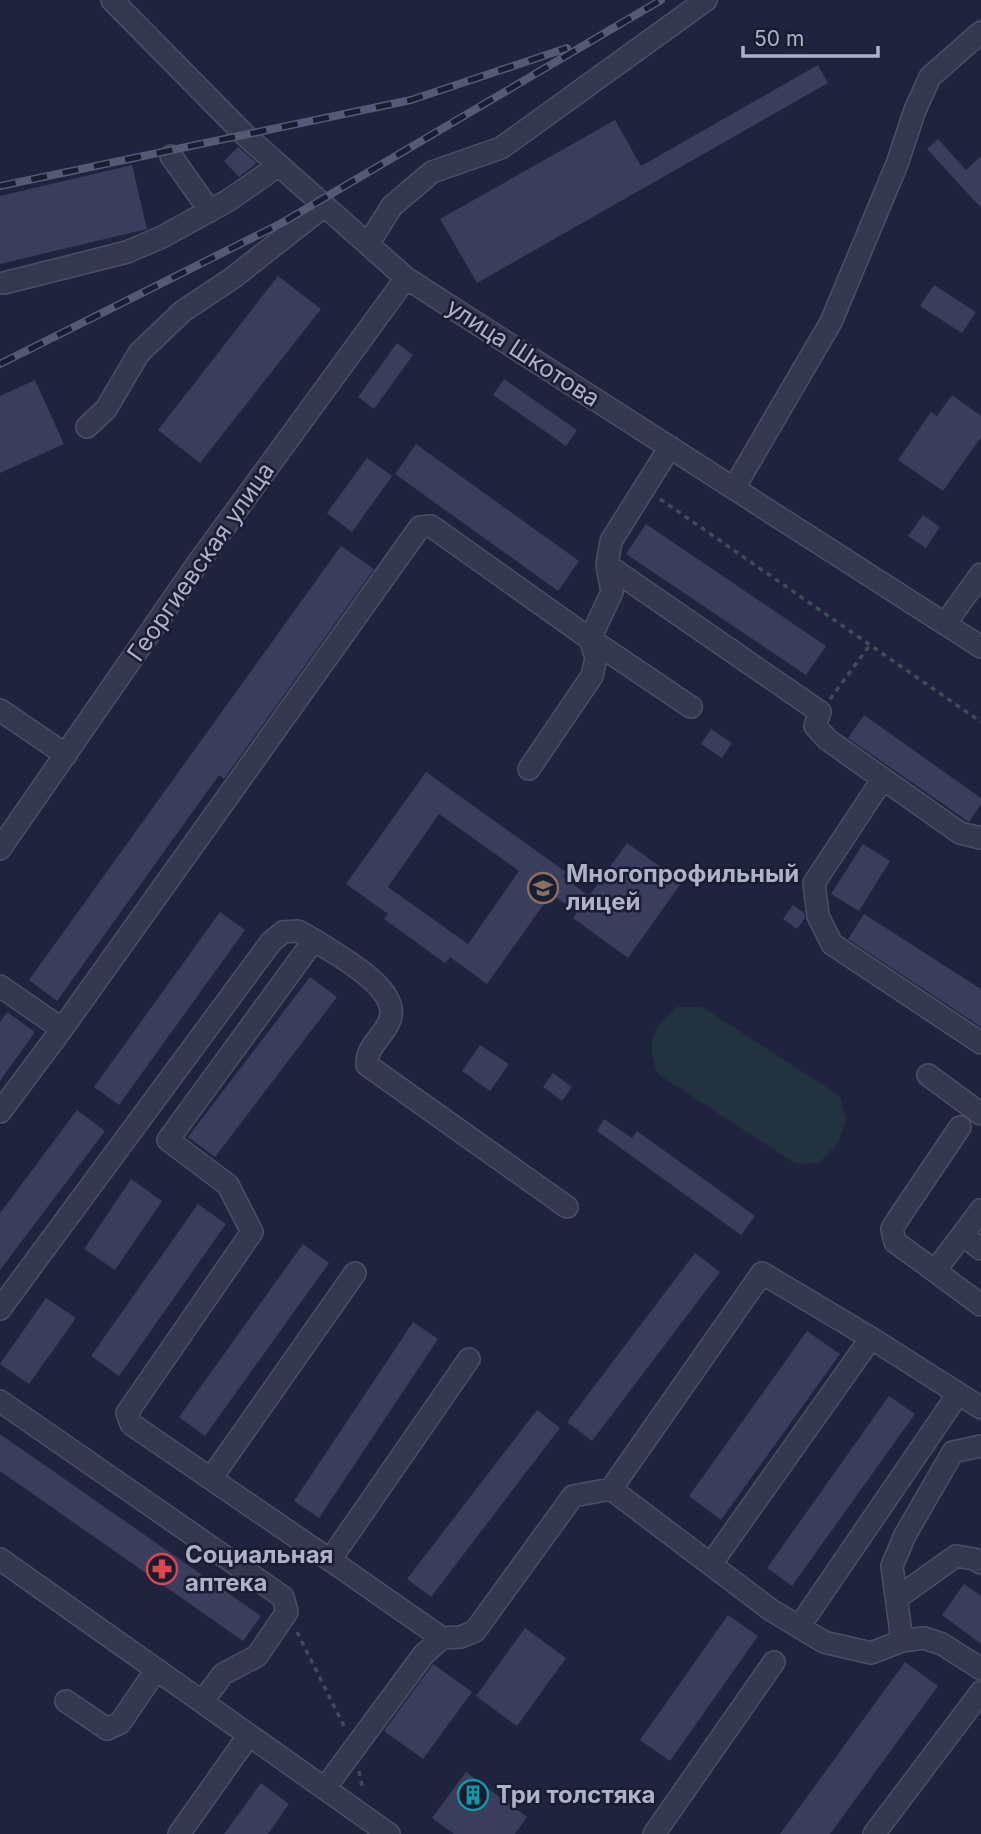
<svg xmlns="http://www.w3.org/2000/svg" width="981" height="1834" viewBox="0 0 981 1834" font-family="Inter,sans-serif">
<rect width="100%" height="100%" fill="#20233d"/>
<path fill="#22323e" d="M677,1007H702L840,1096L846,1120L838,1143L819,1163L796,1164L658,1074C645,1041 651,1031 677,1007Z"/>
<path fill="#3a3d5b" fill-rule="evenodd" d="M818,65L828,83L477,283L440,219L615,120L641,166Z
M938,139L966,170L981,156V208L927,149Z
M238,147L257,163L239,177L224,161Z
M132,165L147,229L0,264V196Z
M278,276L321,309L200,463L158,430Z
M934,285L976,312L962,333L920,306Z
M397,343L413,355L374,409L358,397Z
M504,379L577,430L566,446L493,395Z
M35,380L64,444L0,473V396Z
M952,395L981,416V437L943,491L898,460L931,412L937,416Z
M416,444L579,561L558,591L395,474Z
M367,458L392,476L352,532L327,513Z
M923,515L940,527L926,548L908,536Z
M646,524L826,646L806,675L626,554Z
M341,546L374,569L224,779L219,775L57,1001L29,980Z
M864,715L981,798V804L969,822L848,738Z
M711,729L732,743L722,758L701,744Z
M426,772L566,872L563,877L589,896L627,843L682,882L628,958L573,918L577,912L551,894L487,984L450,957L445,963L384,919L388,914L346,884ZM439,814L519,871L468,944L388,887Z
M863,844L890,861L859,911L831,894Z
M793,905L804,913L805,918L797,929L783,919Z
M220,912L245,930L119,1105L94,1087Z
M864,914L981,989V1027L848,939Z
M310,977L337,997L215,1157L188,1137Z
M7,1012L35,1032L0,1081V1022Z
M480,1045L509,1064L490,1091L462,1071Z
M553,1073L572,1087L562,1101L543,1087Z
M77,1110L105,1131L0,1270V1213Z
M604,1119L632,1138L637,1131L755,1216L741,1235L597,1131Z
M131,1179L162,1201L115,1270L84,1249Z
M198,1204L226,1224L119,1376L91,1356Z
M303,1244L329,1263L205,1436L179,1417Z
M695,1253L720,1272L592,1441L567,1422Z
M46,1298L76,1318L29,1384L0,1364Z
M413,1322L438,1339L319,1518L294,1501Z
M807,1331L840,1354L721,1520L689,1496Z
M889,1396L915,1414L792,1586L767,1568Z
M537,1410L560,1428L431,1597L407,1579Z
M0,1434L261,1616L243,1641L0,1471Z
M964,1584L981,1596V1644L942,1615Z
M728,1615L758,1636L670,1761L640,1740Z
M525,1628L566,1658L517,1726L476,1696Z
M905,1662L938,1686L830,1834H780Z
M433,1664L472,1692L423,1759L384,1731Z
M466,1772L527,1817L515,1834H454L432,1818Z
M261,1783L289,1804L268,1834H224Z"/>
<g fill="none" stroke-linecap="round" stroke-linejoin="round">
<g stroke="#4c4e65" stroke-width="24">
<path id="minor" d="M112,0L246,136L406,278L981,647
M171,156L210,211
M368,244L392,206L432,172L501,148L706,0
M4,283L127,252L162,237L229,200L278,166
M87,427L106,409L139,353L183,311L234,277L324,206
M734,488L831,322L897,164L915,110L930,77L981,32
M607,565L820,712L815,726L828,740L960,833L981,838
M945,624L981,574
M0,710L66,755
M529,769L592,676L596,658L590,639L691,707
M882,780L814,883L818,916L832,944L981,1043
M0,849L198,563L406,278
M0,986L62,1029L0,1112
M62,1029L420,527L431,526L590,639L612,592L607,565L611,541L670,447
M928,1075L981,1114
M960,1127L898,1219L892,1229L895,1242L935,1271L981,1210
M962,1235L981,1249
M935,1271L981,1305
M0,1309L271,942L283,932L298,931L314,940
M0,1401L283,1597L287,1612L257,1656L223,1674L202,1702
M212,1477L355,1273
M611,1489L762,1273L871,1338L981,1408
M0,1559L389,1834
M330,1560L131,1424L127,1413L252,1232L228,1185L168,1140L314,940C336,955 404,989 389,1022C382,1038 366,1047 367,1065L567,1207
M711,1564L871,1338
M897,1598L956,1556L974,1559L981,1563
M799,1627L958,1394
M442,1638L330,1560L469,1359
M902,1641L892,1566L905,1535L953,1452L981,1446
M66,1701L107,1729L120,1723L156,1670
M325,1788L424,1654L442,1638L461,1637L475,1631L573,1496L611,1489L771,1610L824,1642L871,1653L902,1641L924,1638L942,1644L981,1669
M179,1834L249,1735
M654,1834L774,1662
M874,1834L981,1692"/>
</g>
<path stroke="#3d4e58" stroke-width="3.5" stroke-dasharray="5 5" stroke-linecap="butt" d="M660,499L981,722
M830,699L870,645
M297,1632L345,1728
M359,1771L363,1791"/>
<use href="#minor" stroke="#34374d" stroke-width="21"/>
<g stroke="#565975" stroke-width="8">
<path id="rail" d="M0,186L411,100L567,48
M0,364L280,224L661,0"/>
</g>
<use href="#rail" stroke="#1a1c32" stroke-width="5" stroke-dasharray="16" stroke-linecap="butt"/>
</g>
<defs>
<g id="school-ring" transform="scale(1.575)"><circle r="9.5" fill="#1a1c32" stroke="#8d6e63" stroke-width="1.5"/><path d="M0-5L7-2L0 1L-7-2ZM-4 1L0 2.5L4 1V4Q0 6-4 4Z" fill="#8d6e63"/></g>
<g id="pharmacy-ring" transform="scale(1.575)"><circle r="9.5" fill="#1a1c32" stroke="#e0444e" stroke-width="1.5"/><path d="M-2-6h4v4h4v4h-4v4h-4v-4h-4v-4h4Z" fill="#e0444e"/></g>
<g id="building-ring" transform="scale(1.575)"><circle r="9.5" fill="#1a1c32" stroke="#0f9aa8" stroke-width="1.5"/><path d="M-4-6H4V6H1V3H-1V6H-4ZM-2.5-4.3h1.7v1.8h-1.7ZM.8-4.3h1.7v1.8H.8ZM-2.5-1h1.7V.8h-1.7ZM.8-1h1.7V.8H.8Z" fill="#0f9aa8"/></g>
</defs>
<g fill-rule="evenodd">
<use href="#school-ring" x="543" y="888"/>
<use href="#pharmacy-ring" x="162" y="1569"/>
<use href="#building-ring" x="473" y="1795"/>
</g>
<g text-anchor="middle" stroke-width="5" stroke-linejoin="round" paint-order="stroke">
<g font-size="24" fill="#afb1c9" stroke="#1a1c32">
<text transform="translate(523 353) rotate(33)" y="8">улица Шкотова</text>
<text transform="translate(201 562) rotate(-55)" y="8">Георгиевская улица</text>
</g>
<g font-size="24" font-weight="bold" fill="#afb1c9" stroke="#1a1c32" text-anchor="start">
<text x="566" y="882">Многопрофильный<tspan x="566" dy="28">лицей</tspan></text>
<text x="185" y="1563">Социальная<tspan x="185" dy="28">аптека</tspan></text>
<text x="496" y="1803">Три толстяка</text>
</g>
</g>
<path d="M743 46v10h135v-10" fill="none" stroke="#afb1c9" stroke-width="3.5"/>
<text x="754" y="46" font-size="21" fill="#afb1c9" stroke="#1a1c32" stroke-width="5" paint-order="stroke">50 m</text>
</svg>
